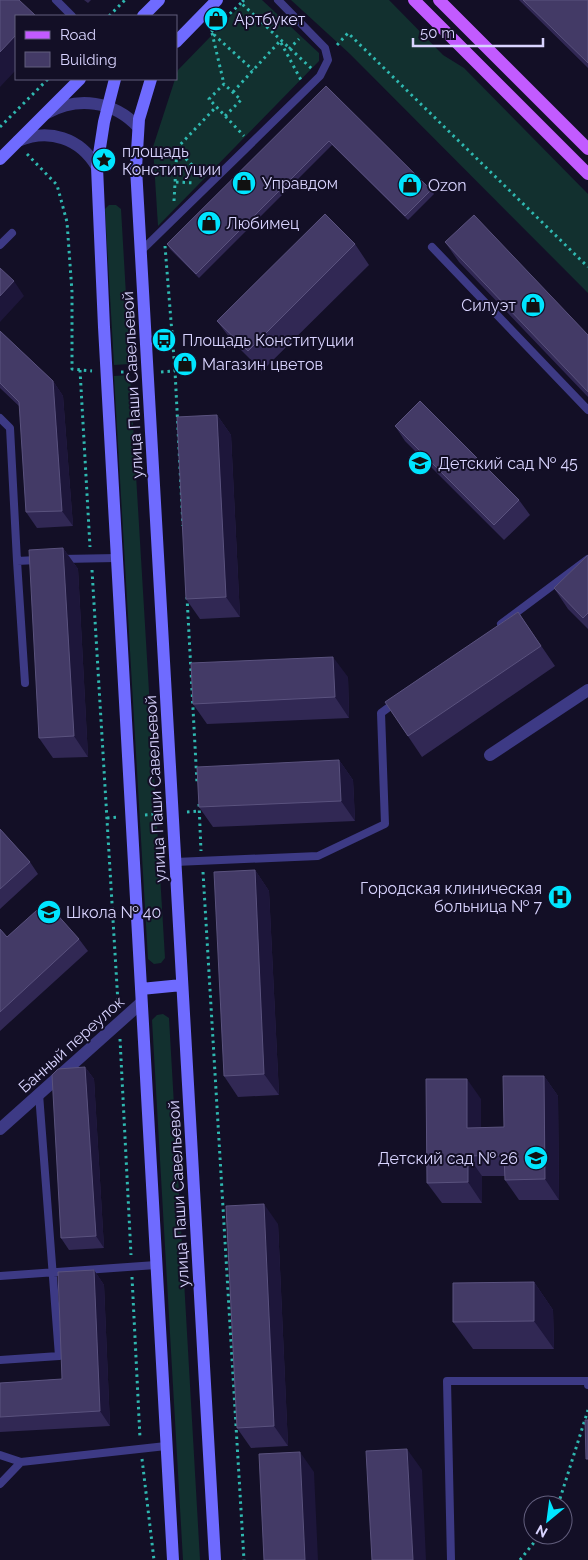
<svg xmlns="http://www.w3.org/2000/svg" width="588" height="1560" viewBox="0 0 588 1560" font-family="Raleway,sans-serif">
<rect width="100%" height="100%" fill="#130f26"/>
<path fill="#12302f" d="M246,0H262L319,53V61L158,226L153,147L178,70Z
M291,0H389L443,55L464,68L588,194V293L350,54Z
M109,205H116L121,209L130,364L114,365L105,209Z
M130,375L165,958L161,963L154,964L148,959L114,376Z
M163,1014L169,1018L200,1560H183L152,1020L157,1015Z"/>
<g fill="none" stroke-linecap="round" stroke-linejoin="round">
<path stroke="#2fb8b0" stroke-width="3" stroke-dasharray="2.5 4" stroke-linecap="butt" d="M244,0L241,3L312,69
M241,3L211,32L253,70
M109,16L125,0
M212,33L224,84
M337,45L348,33L588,267
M289,49L299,39
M233,92L280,41L301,80
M225,116L241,100L224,84L209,99L244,136
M0,127L48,79
M177,149L202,176
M27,154L57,185L67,222L72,292V369L92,371
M176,182L194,183
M174,201L177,148L216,107
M165,246L175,371L183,526
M80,370L90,547
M121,372H135
M161,372L175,371
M92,570L118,1003
M187,597L197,783
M199,804L201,851
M187,812L199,811
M145,815L159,814
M107,818L119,817
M203,872L244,1560
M120,1039L131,1255
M132,1277L140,1438
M142,1459L154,1560
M558,1505L588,1410
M520,1560L540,1535"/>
<path stroke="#3d3a85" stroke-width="8" d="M56,0L72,16
M0,245L12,233
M432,247L588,410
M141,251L320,76L328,60L325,48L278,0
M0,418L10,428L17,561
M61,559L117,558
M501,624L588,559
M25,683L17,561L37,560
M175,862L318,856L385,824L381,713L396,702
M0,1276L156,1265
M0,1360L59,1356L39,1094
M0,1455L21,1462
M0,1484L21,1462L166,1446
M451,1560L447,1381H588V1385"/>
<path stroke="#3d3a85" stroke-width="12" d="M490,755L588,690
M0,1129L141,1003"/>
<path stroke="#3d3a85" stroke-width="12" d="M47,113C78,96 114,101 138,127
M18,141C49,128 80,138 97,167"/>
<path stroke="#6f6bff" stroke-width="12" d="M143,16L159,0
M176,42L217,0
M115,79L104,122L97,167L104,327L173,1560
M151,79L139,119L136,168L215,1560
M0,159L80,79
M141,989L182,985"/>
<path stroke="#c25bff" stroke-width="12" d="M414,0L588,174
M439,0L588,149"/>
</g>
<path fill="#312854" d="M84,0H91L88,3Z
M519,0H588V68Z
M326,86L431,190L434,194L408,220L332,145L199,278L170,249L167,244Z
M445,242L588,335V397L459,262Z
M355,244L369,265L262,371L232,341L217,321Z
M0,331L53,381L63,396L73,526L37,528L26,512L20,407L0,388Z
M217,415L231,435L240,617L200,619L186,599Z
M395,426L519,500L530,515L504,540L405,441Z
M63,548L78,569L88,757L53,758L39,738Z
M588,555V629L568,609L554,588Z
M518,612L555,666L422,757L385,702Z
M348,677L349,718L207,724L193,704Z
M339,760L353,780L355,821L213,827L199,807Z
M0,829L30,862L38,874L0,909Z
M255,870L269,891L279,1095L238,1097L224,1076Z
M0,929L7,937L79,939L88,951L0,1031Z
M85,1067L94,1079L104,1248L69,1250L61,1238Z
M544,1076L558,1096L559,1200H519L505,1180V1176H482V1203H442L427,1183L481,1099V1128L504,1127Z
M278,1224L288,1446L251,1448L237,1428Z
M94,1270L104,1285L110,1426L0,1432V1383L62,1379Z
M534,1282L553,1310L554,1349H473L453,1322Z"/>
<path fill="#1d163a" d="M16,35V70L0,87V52Z
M14,281L24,296L0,322V296Z
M53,381L63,396L73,526L62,511Z
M217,415L231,435L240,617L226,597Z
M63,548L78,569L88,757L74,736Z
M333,657L348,677L349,718L335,697Z
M339,760L353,780L355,821L341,801Z
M255,870L269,891L279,1095L264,1074Z
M85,1067L94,1079L104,1248L96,1236Z
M544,1076L558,1096L559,1200L545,1179Z
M467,1079L481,1099V1148L467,1128Z
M468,1156L482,1176V1203L468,1182Z
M264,1204L278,1224L288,1446L274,1426Z
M94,1270L104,1285L110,1426L100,1411Z
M534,1282L553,1310L554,1349L534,1321Z
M407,1449L422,1470L426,1560H413Z
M300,1452L314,1472L318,1560H305Z"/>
<path fill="#433a66" stroke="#5a527e" d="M0,0H19L35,15L34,16H16V35L0,52Z
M523,0H588V63Z
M326,86L431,190L405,216L329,141L196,274L167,244Z
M325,214L355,244L248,351L217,321Z
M474,215L588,335V392L445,242Z
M0,268L14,281L0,296Z
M0,331L53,381L62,511L26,512L19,402L0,383Z
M420,401L519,500L494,525L395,426Z
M217,415L226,597L186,599L177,417Z
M63,548L74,736L39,738L29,550Z
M588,555V613L583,618L554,588Z
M518,612L541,646L408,736L385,702Z
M333,657L335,697L193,704L191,663Z
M339,760L341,801L199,807L197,767Z
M0,829L30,862L0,889Z
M255,870L264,1074L224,1076L214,872Z
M46,902L79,939L0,1012V929L7,937Z
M85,1067L96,1236L61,1238L52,1075L58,1069Z
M503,1076H544L545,1179L505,1180L504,1155L468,1156V1182L427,1183L426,1079H467V1128L504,1127Z
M264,1204L274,1426L237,1428L226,1206Z
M94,1270L100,1411L0,1417V1383L62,1379L58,1272Z
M534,1282V1321L453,1322V1283Z
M585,1420H588V1459H586Z
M407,1449L413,1560H372L366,1451Z
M300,1452L305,1560H264L259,1454Z"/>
<defs>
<g id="shop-disc" transform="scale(1.25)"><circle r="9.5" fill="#00e5ff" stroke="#130f26"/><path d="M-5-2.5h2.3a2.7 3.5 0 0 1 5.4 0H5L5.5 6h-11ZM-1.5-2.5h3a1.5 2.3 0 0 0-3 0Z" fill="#111"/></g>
<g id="sight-disc" transform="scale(1.25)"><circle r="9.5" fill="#00e5ff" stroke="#130f26"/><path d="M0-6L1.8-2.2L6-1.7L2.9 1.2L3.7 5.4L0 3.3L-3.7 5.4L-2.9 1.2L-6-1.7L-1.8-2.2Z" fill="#111"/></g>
<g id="bus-disc" transform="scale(1.25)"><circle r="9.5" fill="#00e5ff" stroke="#130f26"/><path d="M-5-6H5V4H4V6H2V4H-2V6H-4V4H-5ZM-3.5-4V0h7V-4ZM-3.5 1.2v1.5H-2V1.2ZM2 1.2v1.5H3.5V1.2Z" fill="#111"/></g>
<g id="school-disc" transform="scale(1.25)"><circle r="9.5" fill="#00e5ff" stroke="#130f26"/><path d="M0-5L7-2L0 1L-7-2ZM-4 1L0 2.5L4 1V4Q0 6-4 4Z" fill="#111"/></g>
<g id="hospital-disc" transform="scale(1.25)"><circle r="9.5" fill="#00e5ff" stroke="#130f26"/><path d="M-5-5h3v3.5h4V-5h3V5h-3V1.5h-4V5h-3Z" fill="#111"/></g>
</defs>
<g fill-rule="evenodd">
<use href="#shop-disc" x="216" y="19"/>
<use href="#sight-disc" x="104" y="160"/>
<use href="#shop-disc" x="244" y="183"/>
<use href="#shop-disc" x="410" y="185"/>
<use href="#shop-disc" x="209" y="223"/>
<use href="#shop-disc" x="533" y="305"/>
<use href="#bus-disc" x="164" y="340"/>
<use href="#shop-disc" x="185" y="364"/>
<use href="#school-disc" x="420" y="463"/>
<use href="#hospital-disc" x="560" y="897"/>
<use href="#school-disc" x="49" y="912"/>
<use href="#school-disc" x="536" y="1158"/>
</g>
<g text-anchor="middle" stroke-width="4" stroke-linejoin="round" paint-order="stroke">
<g font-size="16" fill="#d9d4ff" stroke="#130f26" text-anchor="start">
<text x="234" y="25">Артбукет</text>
<text x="122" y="157">площадь<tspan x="122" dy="18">Конституции</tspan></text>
<text x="262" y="189">Управдом</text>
<text x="428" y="191">Ozon</text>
<text x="226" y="229">Любимец</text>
<text x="516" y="311" text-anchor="end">Силуэт</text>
<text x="182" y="346">Площадь Конституции</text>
<text x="202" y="370">Магазин цветов</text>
<text x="438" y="469">Детский сад № 45</text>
<text x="542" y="894" text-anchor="end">Городская клиническая<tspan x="542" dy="18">больница № 7</tspan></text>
<text x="66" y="918">Школа № 40</text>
<text x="518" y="1164" text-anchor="end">Детский сад № 26</text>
</g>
<g font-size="16" fill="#d9d4ff" stroke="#130f26">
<text transform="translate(132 385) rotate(-93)" y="6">улица Паши Савельевой</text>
<text transform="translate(155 789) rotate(-93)" y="6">улица Паши Савельевой</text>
<text transform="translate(71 1044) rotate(-42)" y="6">Банный переулок</text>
<text transform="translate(178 1194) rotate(-93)" y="6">улица Паши Савельевой</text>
</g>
</g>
<rect x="15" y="15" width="162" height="65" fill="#130f26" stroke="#625e7d"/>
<rect x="25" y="31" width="25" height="8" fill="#c25bff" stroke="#625e7d"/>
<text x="60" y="40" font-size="15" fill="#d9d4ff">Road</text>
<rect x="25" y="52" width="25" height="15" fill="#433a66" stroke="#625e7d"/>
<text x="60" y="65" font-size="15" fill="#d9d4ff">Building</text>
<g transform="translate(548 1520) rotate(209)"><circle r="24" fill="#130f26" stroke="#625e7d"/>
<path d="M0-4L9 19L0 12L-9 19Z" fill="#00e5ff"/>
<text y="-8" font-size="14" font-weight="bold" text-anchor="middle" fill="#d9d4ff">N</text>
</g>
<path d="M413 38v8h130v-8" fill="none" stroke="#d9d4ff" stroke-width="2.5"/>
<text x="420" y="38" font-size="15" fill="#d9d4ff" stroke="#130f26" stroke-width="4" paint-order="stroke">50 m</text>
</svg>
